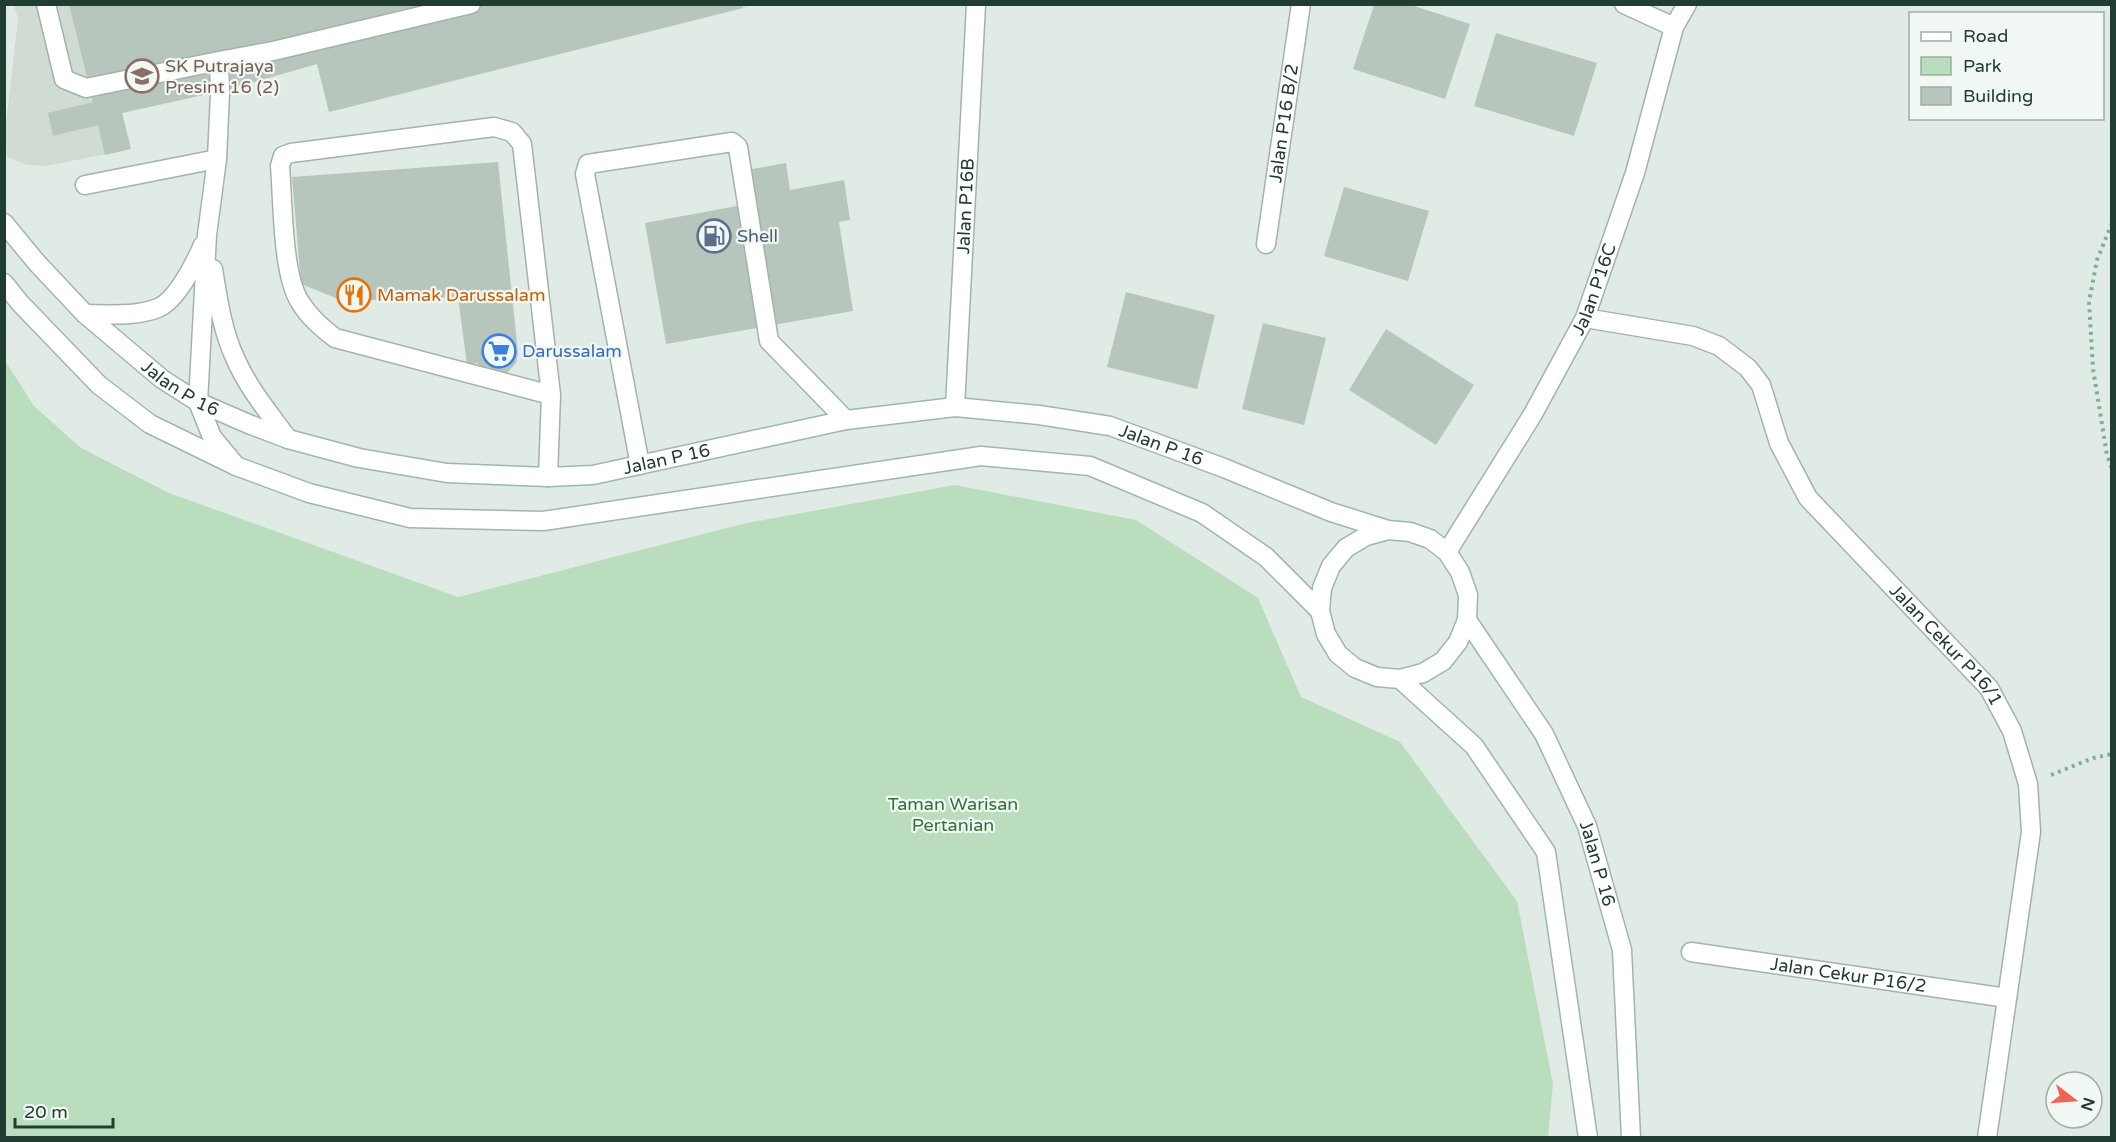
<svg xmlns="http://www.w3.org/2000/svg" width="2116" height="1142" viewBox="0 0 2116 1142" font-family="'Varela Round',sans-serif">
<rect width="100%" height="100%" fill="#e0ebe5"/>
<path fill="#cfdbd3" d="M14,5H751L743,8L329,112L317,64L230,89L122,113L131,149L46,166L27,165L7,157L5,132L18,19Z"/>
<path fill="#b9ddbd" d="M4,359L34,406L81,448L169,493L458,597L742,524L955,485L1136,520L1258,598L1301,697L1400,742L1517,901L1553,1084L1548,1137H5Z"/>
<path fill="#b6c6bd" d="M69,4H742L743,8L329,112L317,64L230,89L122,113L131,149L105,155L98,125L53,136L48,113L93,102Z
M1374,5H1411L1470,24L1445,99L1353,69Z
M1496,33L1597,63L1574,136L1474,106Z
M498,162L518,353L516,363L507,373L501,376L482,371L477,363L467,365L458,297L343,301L301,284L292,177Z
M786,163L790,190L844,180L850,220L839,222L853,311L666,344L645,223L753,203L747,170Z
M1344,187L1429,211L1408,281L1324,256Z
M1126,292L1215,315L1197,389L1107,367Z
M1263,323L1326,338L1304,425L1242,409Z
M1386,329L1474,385L1436,445L1349,390Z"/>
<g fill="none" stroke-linecap="round" stroke-linejoin="round">
<g stroke="#a3b3ab" stroke-width="21">
<path id="lane" d="M46,4L64,79L86,88L219,61
M85,185L217,159
M213,269C218,299 222,330 235,358C248,388 269,413 288,439
M85,314C109,314 135,317 158,308C177,300 195,263 203,245
M640,465L585,174L588,164L732,142L738,147L769,341L846,420
M236,466L212,437L198,402L207,235L217,159L220,93L219,61L273,51L471,4
M548,477L551,395L522,144L512,132L494,127L291,153L283,156L280,166C283,202 282,274 300,302C309,317 321,327 335,338L551,395"/>
</g>
<g stroke="#a3b3ab" stroke-width="21">
<g id="street">
<path d="M1624,4L1674,27"/>
<path id="s1" d="M1266,244L1301,4"/>
<path id="s2" d="M1585,318L1693,336L1719,346L1748,368L1761,385L1779,443L1808,498L1989,688L2012,731L2028,784L2031,832L1987,1138"/>
<path id="s3" d="M955,407L976,4"/>
<path id="s4" d="M1447,552L1533,414L1585,318L1635,173L1674,27L1687,4"/>
<path id="s5" d="M1691,952L2007,998"/>
</g>
</g>
<g stroke="#9fb7ab" stroke-width="21">
<g id="secondary">
<path id="s6" d="M4,223L37,263L85,314L162,379L198,402L251,425L288,439L359,458L447,473L548,477L593,475L846,420L955,407L1039,415L1110,426L1224,468L1331,512L1388,530L1410,532L1430,539L1447,552L1460,572L1468,595L1467,620L1458,642L1443,661L1423,673L1400,679L1377,677L1355,668L1338,654L1326,634L1320,611L1322,588L1331,566L1346,548L1366,536L1388,530"/>
<path d="M4,283L20,303L99,385L150,424L236,466L309,493L410,518L543,521L981,456L1090,466L1202,513L1266,557L1320,611"/>
<path id="s7" d="M1467,620L1544,734L1587,826L1622,950L1631,1138"/>
<path d="M1400,679L1474,746L1546,852L1588,1138"/>
</g>
</g>
<path stroke="#80af99" stroke-width="4" stroke-dasharray="3 4.5" stroke-linecap="butt" d="M2112,223L2097,260L2089,302L2093,369L2107,455L2112,469
M2051,775L2093,758L2112,754"/>
<use href="#lane" stroke="#fff" stroke-width="18"/>
<use href="#street" stroke="#fff" stroke-width="18"/>
<use href="#secondary" stroke="#fff" stroke-width="18"/>
</g>
<defs>
<g id="school-ring" transform="scale(1.725)"><circle r="9.5" fill="#f1f8f3" stroke="#8d6e63" stroke-width="1.5"/><path d="M0-5L7-2L0 1L-7-2ZM-4 1L0 2.5L4 1V4Q0 6-4 4Z" fill="#8d6e63"/></g>
<g id="fuel-ring" transform="scale(1.725)"><circle r="9.5" fill="#f1f8f3" stroke="#5c6f8a" stroke-width="1.5"/><path d="M-5.5-6h7V0h2V4h1.3V-2.5L3-4.5l.8-.8L6-3V5H2.5V1h-1V6h-7ZM-4.2-4.7v3.2H.2V-4.7Z" fill="#5c6f8a"/></g>
<g id="restaurant-ring" transform="scale(1.725)"><circle r="9.5" fill="#f1f8f3" stroke="#e8710a" stroke-width="1.5"/><path d="M-5-6h1v4h1v-4h1v4h1v-4h1v5L-1.5 .5V6h-2V.5L-5-1ZM5-6V6H3V1.5H1.5Q1.5-4 5-6Z" fill="#e8710a"/></g>
<g id="supermarket-ring" transform="scale(1.725)"><circle r="9.5" fill="#f1f8f3" stroke="#3f7fe0" stroke-width="1.5"/><path d="M-6-5.5h2.5l.6 2H6L4.5 2H-2.5L-4.4-4H-6ZM-1.5 3.2a1.3 1.3 0 1 0 .1 0ZM3 3.2a1.3 1.3 0 1 0 .1 0Z" fill="#3f7fe0"/></g>
</defs>
<g fill-rule="evenodd">
<use href="#school-ring" x="142" y="76"/>
<use href="#fuel-ring" x="714" y="236"/>
<use href="#restaurant-ring" x="354" y="295"/>
<use href="#supermarket-ring" x="499" y="351"/>
</g>
<g text-anchor="middle" stroke-width="4.5" stroke-linejoin="round" paint-order="stroke">
<g font-size="18" fill="#785e54" stroke="#f1f8f3" text-anchor="start">
<text x="165" y="72">SK Putrajaya<tspan x="165" dy="21">Presint 16 (2)</tspan></text>
</g>
<g font-size="18" fill="#213c30" stroke="#f1f8f3">
<text dy="6" stroke="none"><textPath href="#s1" startOffset="122">Jalan P16 B/2</textPath></text>
<text dy="6" stroke="none"><textPath href="#s3" startOffset="201">Jalan P16B</textPath></text>
<text dy="6" stroke="none"><textPath href="#s4" startOffset="302">Jalan P16C</textPath></text>
<text dy="6" stroke="none"><textPath href="#s6" startOffset="243">Jalan P 16</textPath></text>
<text dy="6" stroke="none"><textPath href="#s6" startOffset="1251">Jalan P 16</textPath></text>
<text dy="6" stroke="none"><textPath href="#s6" startOffset="747">Jalan P 16</textPath></text>
<text dy="6" stroke="none"><textPath href="#s2" startOffset="520">Jalan Cekur P16/1</textPath></text>
<text dy="6" stroke="none"><textPath href="#s7" startOffset="278">Jalan P 16</textPath></text>
<text dy="6" stroke="none"><textPath href="#s5" startOffset="159">Jalan Cekur P16/2</textPath></text>
</g>
<g font-size="18" fill="#4e5e75" stroke="#f1f8f3" text-anchor="start">
<text x="737" y="242">Shell</text>
</g>
<g font-size="18" fill="#c56008" stroke="#f1f8f3" text-anchor="start">
<text x="377" y="301">Mamak Darussalam</text>
</g>
<g font-size="18" fill="#366cbe" stroke="#f1f8f3" text-anchor="start">
<text x="522" y="357">Darussalam</text>
</g>
<g font-size="18" fill="#2b733b" stroke="#f1f8f3">
<text x="953" y="810">Taman Warisan<tspan x="953" dy="21">Pertanian</tspan></text>
</g>
</g>
<rect width="2116" height="1142" fill="none" stroke="#213c30" stroke-width="12"/>
<rect x="1909" y="12" width="195" height="108" fill="#f1f8f3" stroke="#9eada5" stroke-width="1.5"/>
<rect x="1921" y="32" width="30" height="9" fill="#ffffff" stroke="#9eada5" stroke-width="1.5"/>
<text x="1963" y="42" font-size="18" fill="#213c30">Road</text>
<rect x="1921" y="57" width="30" height="18" fill="#b9ddbd" stroke="#9eada5" stroke-width="1.5"/>
<text x="1963" y="72" font-size="18" fill="#213c30">Park</text>
<rect x="1921" y="87" width="30" height="18" fill="#b6c6bd" stroke="#9eada5" stroke-width="1.5"/>
<text x="1963" y="102" font-size="18" fill="#213c30">Building</text>
<g transform="translate(2074 1100) rotate(107)"><circle r="28" fill="#f1f8f3" stroke="#9eada5" stroke-width="1.5"/>
<path d="M0-4.5L10 22L0 15L-10 22Z" fill="#f36357"/>
<text y="-9" font-size="16" font-weight="bold" text-anchor="middle" fill="#213c30">N</text>
</g>
<path d="M15 1118v9h98v-9" fill="none" stroke="#213c30" stroke-width="3"/>
<text x="24" y="1118" font-size="18" fill="#213c30" stroke="#f1f8f3" stroke-width="4.5" paint-order="stroke">20 m</text>
</svg>
